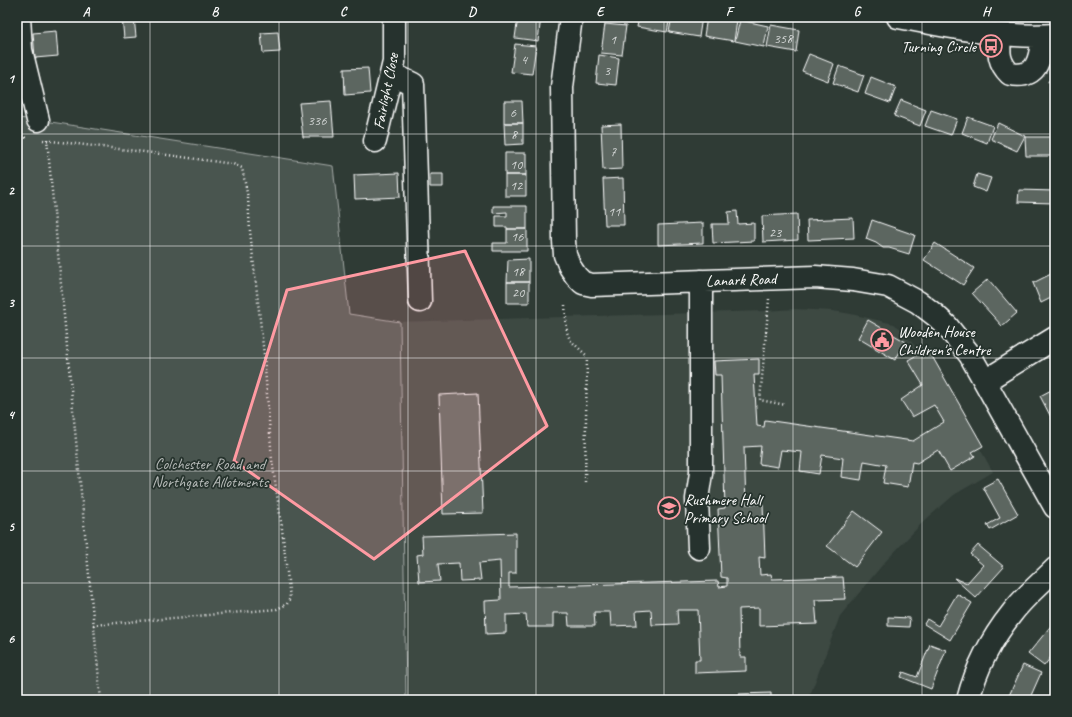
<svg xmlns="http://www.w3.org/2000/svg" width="1072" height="717" viewBox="0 0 1072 717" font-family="Caveat,sans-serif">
<rect width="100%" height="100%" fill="#2f3b35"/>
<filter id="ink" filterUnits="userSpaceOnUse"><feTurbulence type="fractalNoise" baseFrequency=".025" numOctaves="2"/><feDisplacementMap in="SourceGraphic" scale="8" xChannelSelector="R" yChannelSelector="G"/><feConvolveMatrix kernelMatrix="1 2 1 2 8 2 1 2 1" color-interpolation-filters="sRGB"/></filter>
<g filter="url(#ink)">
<path fill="#3c4842" d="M796,309L833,311L851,314L894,324L901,329L939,376L993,472L954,495L923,522L884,563L840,616L812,690L807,700H404L395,322L764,311Z"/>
<path fill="#4a544f" stroke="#a4aaa7" d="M17,118L38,120L333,166L349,314L400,322L406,700H17Z"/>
<path fill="#5b6661" stroke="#fff" d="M122,17H134L136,37L124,38Z
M518,17H541L538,41L515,38Z
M639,17H670L667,32L637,27Z
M672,17H702L699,37L669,32Z
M707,17H718L737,20L734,41L704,36Z
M740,20L768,26L764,47L735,41Z
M605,24L626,26L622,55L601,53Z
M771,25L799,30L796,52L767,47Z
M56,31L58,56L35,58L33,33Z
M278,32L280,52L263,53L261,33Z
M515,44L536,46L532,74L511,72Z
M809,54L834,64L828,81L802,71Z
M599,55L619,58L616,85L596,83Z
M839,66L864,75L858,92L833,83Z
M368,68L370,93L345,95L344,69Z
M871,77L896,87L890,103L865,94Z
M901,100L926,110L920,126L894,116Z
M331,101L334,137H303L299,103Z
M504,101H522L523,123H504Z
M931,110L957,119L951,135L925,126Z
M968,117L993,126L987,143L962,133Z
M504,123H523V144L505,145Z
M998,123L1025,136L1017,151L991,139Z
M621,124L622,169L603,170L601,125Z
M1025,137H1055V156H1026Z
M505,153H526V175H505Z
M399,173L400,197L355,199L354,175Z
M430,174H443V187H430Z
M977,174L991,178L986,192L973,187Z
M505,175H526V196H505Z
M623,178L624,225H605L603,179Z
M1019,190L1054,191V203L1018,202Z
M493,206H527V229H507V227H496V216H507V212L493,213Z
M737,211L738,224L754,223V241L713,243L712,224H729L728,212Z
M797,214L798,240L763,242L762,216Z
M853,218L854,238L808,240L807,220Z
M872,220L915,235L909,254L889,248H883L876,243L866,239Z
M703,223V243L658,245V225Z
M507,229H527V251H493V243H507Z
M935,243L974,268L963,285L924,260Z
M529,259V282H507L508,260Z
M1055,272V296L1041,303L1033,283Z
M988,279L1017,313L1002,326L972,293Z
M507,282H529V303H507Z
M868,320L906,342L895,360L858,338Z
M928,349L983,446L972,452L975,456L950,471L938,450L917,463L912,462L908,487L883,483L886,465L864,461L861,480L841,477L843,458L822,455L819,474L800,471L802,452L781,450L778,467L759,464L761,446L744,447L746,504H763L765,558L759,557L760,575L771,574L772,579L843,577L845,599L815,600L817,624L759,626V608L739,609L740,657H746V671L695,673V660H700L698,610H677L678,624L652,625L651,610L636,611L637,625L611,626L610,612H594L595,626H569L568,613H553V627H527L526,614L506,615V633L486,634L485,601L501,600L500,561L479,563L481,580L460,581L459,563L438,564L440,581L419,582L417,555L423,554L422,536L516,533V573H509V587L718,581L719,587L727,586V578L721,577L718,509L725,508L721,375H715L714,361L759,359V375H754L757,426L764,427L765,420L913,441L944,422L934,405L912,417L901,400L923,385L908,360Z
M1055,388V425L1040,396Z
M478,393L483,513L443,514L439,395Z
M998,479L1018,514L990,530L987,525L1000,518L983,487Z
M854,511L882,532L855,567L827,546Z
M978,545L1004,567L976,598L954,578L967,583L983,565L970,554Z
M957,594L972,603L950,640L924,624L927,619L938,626Z
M888,617L910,618L909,627L888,626Z
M1054,622L1055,623V654L1054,653L1044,666L1028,654Z
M930,644L946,650L931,689L901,677L903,672L917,677Z
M1023,665L1041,673L1029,700H1007Z
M771,693V700H739V694Z"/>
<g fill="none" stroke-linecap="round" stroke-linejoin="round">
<g stroke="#fff" stroke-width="25">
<path id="minor" d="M19,17L21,50L38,120
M571,17L562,87L564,241L565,255L570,267L576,276L583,283L592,285L815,277L853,280L888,286L918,302L935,315L947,326L970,355L1055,507
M898,17C950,26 1002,39 1055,35
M1000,34C999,51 997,61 1010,74C1039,79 1040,58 1043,36
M392,74L413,84L420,301
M375,141L394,62V17
M985,381L1055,338
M699,548L697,499L701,473V281
M968,700C976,669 992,638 1012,613C1024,597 1041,583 1055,569"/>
</g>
<path stroke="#fff" stroke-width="2.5" stroke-dasharray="1 3" stroke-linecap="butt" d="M1048,81L1055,85
M17,137L28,138
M47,139L101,700
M43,140L153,153L233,164L242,168L248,198L250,231L264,355L272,460L282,529L290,598L287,604L277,609L93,625
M769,299L760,400L786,405
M565,305L567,332L570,340L587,356L585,482"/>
<use href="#minor" stroke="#26332d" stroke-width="22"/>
</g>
</g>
<path fill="#ff9aa2" fill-opacity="0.2" stroke="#ff9aa2" stroke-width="3" stroke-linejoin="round" d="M465,251L547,426L374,559L234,461L287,290Z"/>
<path fill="none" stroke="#fff" stroke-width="1" stroke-opacity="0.55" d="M150,17V700M279,17V700M408,17V700M536,17V700M664,17V700M793,17V700M922,17V700M17,134H1055M17,246H1055M17,358H1055M17,471H1055M17,583H1055"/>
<defs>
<g id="bus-ring" transform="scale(1.15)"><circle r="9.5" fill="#26332d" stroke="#ff9aa2" stroke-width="1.5"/><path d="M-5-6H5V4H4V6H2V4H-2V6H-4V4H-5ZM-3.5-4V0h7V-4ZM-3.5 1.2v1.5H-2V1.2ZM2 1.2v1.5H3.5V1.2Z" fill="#ff9aa2"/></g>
<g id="civic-ring" transform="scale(1.15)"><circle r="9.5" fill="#26332d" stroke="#ff9aa2" stroke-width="1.5"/><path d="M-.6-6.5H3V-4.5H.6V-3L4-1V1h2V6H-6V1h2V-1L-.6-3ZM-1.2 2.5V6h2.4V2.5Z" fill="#ff9aa2"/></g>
<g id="school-ring" transform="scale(1.15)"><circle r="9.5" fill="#26332d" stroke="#ff9aa2" stroke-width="1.5"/><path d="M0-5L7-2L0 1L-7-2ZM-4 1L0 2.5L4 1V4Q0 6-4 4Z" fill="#ff9aa2"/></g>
</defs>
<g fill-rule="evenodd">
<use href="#bus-ring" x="991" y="46"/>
<use href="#civic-ring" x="882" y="340"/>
<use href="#school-ring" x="669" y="508"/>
</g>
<g text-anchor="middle" stroke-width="3.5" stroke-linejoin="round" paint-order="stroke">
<g font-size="14" fill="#d6d9d8">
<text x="783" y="43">358</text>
<text x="613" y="44">1</text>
<text x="524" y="64">4</text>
<text x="607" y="75">3</text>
<text x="513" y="117">6</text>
<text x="317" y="125">336</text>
<text x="514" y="139">8</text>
<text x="613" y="156">7</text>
<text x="516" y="169">10</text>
<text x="516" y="190">12</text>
<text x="614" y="216">11</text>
<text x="775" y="237">23</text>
<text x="517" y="241">16</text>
<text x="518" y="276">18</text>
<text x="518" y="297">20</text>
</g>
<g font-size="16" fill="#fff" stroke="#26332d" text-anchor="start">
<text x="976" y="52" text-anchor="end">Turning Circle</text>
<text x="898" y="337">Wooden House<tspan x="898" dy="18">Children's Centre</tspan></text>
<text x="684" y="505">Rushmere Hall<tspan x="684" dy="18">Primary School</tspan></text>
</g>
<g font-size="16" fill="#fff" stroke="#26332d">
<text transform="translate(385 91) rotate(-79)" y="6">Fairlight Close</text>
<text transform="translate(741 279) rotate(-2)" y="6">Lanark Road</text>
</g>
<g font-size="16" fill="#b7bbb9" stroke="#26332d">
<text x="210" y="469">Colchester Road and<tspan x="210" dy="18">Northgate Allotments</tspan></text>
</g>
</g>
<rect width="1072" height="717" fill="none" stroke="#26332d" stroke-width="44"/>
<rect x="22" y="22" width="1028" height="673" fill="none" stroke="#fff" stroke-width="1.5"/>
<g font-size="13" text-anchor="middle" font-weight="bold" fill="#fff">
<text x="86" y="16">A</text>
<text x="215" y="16">B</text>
<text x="343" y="16">C</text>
<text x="472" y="16">D</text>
<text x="600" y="16">E</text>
<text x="729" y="16">F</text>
<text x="857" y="16">G</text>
<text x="986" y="16">H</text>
<text x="11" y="83">1</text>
<text x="11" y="195">2</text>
<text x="11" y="307">3</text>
<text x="11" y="419">4</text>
<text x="11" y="531">5</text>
<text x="11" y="643">6</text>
</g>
</svg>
